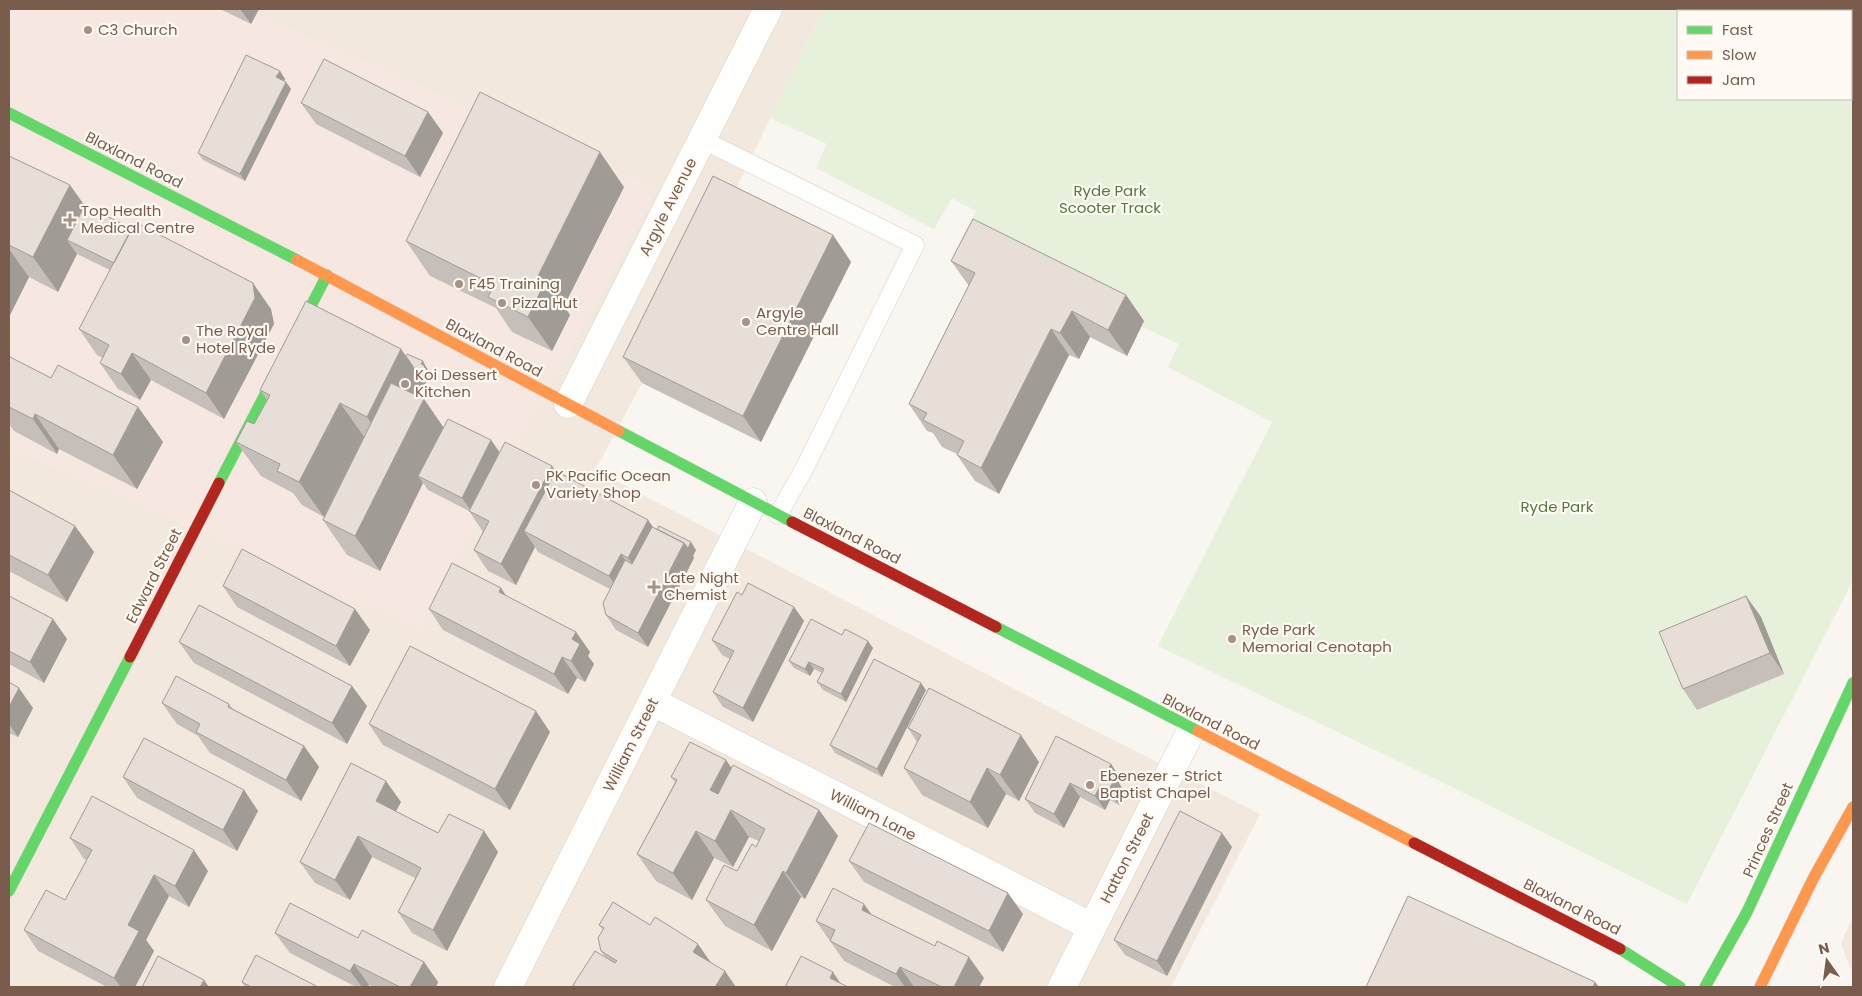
<svg xmlns="http://www.w3.org/2000/svg" width="1862" height="996" viewBox="0 0 1862 996" font-family="Poppins,sans-serif">
<rect width="100%" height="100%" fill="#f9f5f0"/>
<path fill="#f2e8de" d="M244,9H823L642,383L595,470L1080,723L1260,814L1171,987H9V447L420,630L655,189Z
M1853,917V969L1850,968L1841,943Z"/>
<path fill="#f6e8e1" d="M9,9H244L655,189L420,631L9,447Z"/>
<path fill="#e7f0db" fill-rule="evenodd" d="M823,9H1853V580L1687,904L1425,774L1158,646L1272,422L1168,367L1179,344L960,242L976,211L952,198L934,229L816,168L827,144L770,118ZM1678,11H1851V99H1678Z"/>
<g fill="none" stroke-linecap="round" stroke-linejoin="round">
<g stroke="#d7d1cb" stroke-width="19">
<path id="lane" d="M703,140L915,245L803,471L778,515"/>
</g>
<g stroke="#d7d1cb" stroke-width="29">
<path id="street" d="M568,404L768,9
M653,702L1092,927
M508,987L753,502
M1062,987L1192,729"/>
</g>
<g stroke="#d9d2cb" stroke-width="12">
<path id="fast" d="M9,113L297,260
M619,431L792,522
M219,483L327,275
M996,627L1198,731
M9,891L130,657
M1620,949L1680,987
M1705,987L1747,912L1853,683"/>
</g>
<g stroke="#d9d2cb" stroke-width="12">
<path id="slow" d="M297,260L619,431
M1198,731L1414,843
M1760,987L1814,877L1853,807"/>
</g>
<g stroke="#d9d2cb" stroke-width="12">
<path id="jam" d="M792,522L996,627
M130,657L219,483
M1414,843L1620,949"/>
</g>
<use href="#lane" stroke="#fefefd" stroke-width="18"/>
<use href="#street" stroke="#fefefd" stroke-width="28"/>
<use href="#fast" stroke="#63d668" stroke-width="11"/>
<use href="#slow" stroke="#ff974d" stroke-width="11"/>
<use href="#jam" stroke="#b3261e" stroke-width="11"/>
</g>
<path fill="#c6bfb9" d="M220,9H259L251,24Z
M280,71L285,79L284,81L286,82L291,89L245,181L203,160L198,153Z
M301,103L428,112L443,133L420,177L316,124Z
M9,156L85,205L271,309L274,324L224,419L151,380L140,400L118,389L100,363L103,358L97,355L79,329L110,270L77,254L58,292L29,277L9,317Z
M624,187L564,306L570,315L552,351L512,332L496,308L430,276L406,241Z
M833,235L851,262L761,442L642,383L623,357Z
M951,261L1126,295L1144,321L1127,356L1090,337L1079,359L1069,355L999,494L975,481L957,455V454L942,447L933,433L927,431L909,404L969,286Z
M401,349L406,356L428,369L427,370L430,374L419,397L424,399L443,427L491,440L500,452L556,471L648,520L653,527L696,550L693,556L694,558L648,647L616,630L606,615L610,589L538,552L535,547L516,585L488,571L474,550L483,532L469,511L428,490L423,483L380,571L347,555L323,520L352,461L324,517L302,505L293,493L261,476L236,442L254,424L267,400L260,390Z
M9,360L51,378L138,407L163,442L137,489L59,449L57,454L14,431L9,424Z
M9,490L75,526L94,552L67,602L9,571Z
M223,586L370,630L350,666L237,607Z
M501,588L506,596L576,632L590,652L588,656L594,664L585,682L577,678L568,694L443,630L429,609Z
M742,595L794,607L804,621L753,722L723,707L713,692L730,659L722,655L712,640Z
M9,596L53,619L67,639L44,683L9,664Z
M1746,596L1761,617L1784,674L1697,710L1683,689Z
M842,635L873,648L846,702L823,690L817,682L822,673L814,669L810,676L794,668L789,661Z
M179,642L367,706L347,744L194,663Z
M9,682L33,708L18,737L9,733Z
M926,690L882,777L835,753L830,745Z
M162,703L229,704L233,709L304,746L319,767L301,801L210,753L198,736L177,724Z
M369,724L550,732L510,810L383,745Z
M908,728L1039,762L1019,801L1006,794L988,828L922,795L904,768L917,742Z
M1111,764L1121,779L1119,783L1125,793L1119,805L1110,800L1105,810L1080,797L1064,828L1035,813L1025,799Z
M732,768L819,810L838,836L805,899L801,897L772,951L725,926L706,900L737,871L756,847L759,841L749,837L733,867L714,858L692,900L656,881L637,854L675,782L671,777Z
M123,777L244,790L258,811L237,851L137,798Z
M401,802L396,811L438,833L484,831L498,852L447,951L412,933L398,912L415,878L372,857L350,900L315,883L300,862Z
M70,838L208,871L189,907L169,896L146,940L154,951L135,987H107L38,951L24,930L65,900L87,860L84,859Z
M1232,847L1167,976L1125,955L1114,940Z
M849,861L1023,914L1003,952L864,882Z
M872,915L984,978L979,987H895L844,961L816,921Z
M599,925L711,963L736,987H574L573,985L605,957L601,951L603,930Z
M275,933L358,938L424,962L438,982L436,987H374L369,985L367,987H356L290,953Z
M242,982L318,987H245Z"/>
<path fill="#a19b96" d="M240,9H259L251,24Z
M280,71L285,79L282,85L276,77Z
M286,82L291,89L245,181L240,174Z
M428,112L443,133L420,177L405,156Z
M600,152L624,187L564,306L570,315L552,351L528,317L538,276Z
M70,185L95,220L67,240L77,254L58,292L33,257Z
M833,235L851,262L761,442L743,416Z
M9,249L29,277L9,317Z
M253,283L271,309L274,324L224,419L206,393Z
M1126,295L1144,321L1127,356L1108,330Z
M1072,311L1090,337L1079,359L1060,333Z
M1051,329L1069,355L999,494L981,468Z
M401,349L420,377L421,364L423,361L430,374L391,451L367,417Z
M132,353L151,380L140,400L121,374Z
M424,399L448,434L418,476L423,483L380,571L355,536Z
M340,403L365,438L324,517L299,482Z
M138,407L163,442L137,489L113,455Z
M35,414L59,449L57,454L33,419Z
M491,440L501,455L472,512L462,498Z
M552,466L566,486L524,531L535,547L516,585L501,564Z
M648,520L662,540L642,578L628,558Z
M75,526L94,552L67,602L48,575Z
M691,542L696,550L693,556L694,558L648,647L638,633L684,543Z
M621,554L635,575L623,597L609,576Z
M501,588L515,609L499,592Z
M1746,596L1761,617L1784,674L1770,653Z
M794,607L804,621L753,722L743,708Z
M355,609L370,630L350,666L336,646Z
M53,619L67,639L44,683L30,662Z
M576,632L590,652L588,656L594,664L585,682L571,661L572,639Z
M868,641L873,648L846,702L841,694Z
M562,657L577,678L568,694L554,674Z
M809,662L814,669L810,676L805,669Z
M921,683L926,690L882,777L877,769Z
M352,686L367,706L347,744L332,723Z
M19,688L33,708L18,737L9,724V707Z
M536,711L550,732L510,810L495,789Z
M1021,735L1039,762L1019,801L1000,775Z
M304,746L319,767L301,801L286,780Z
M726,760L744,786L731,811L749,837L733,867L715,841L710,790Z
M1111,764L1121,779L1119,783L1125,793L1119,805L1109,790L1106,774Z
M987,768L1006,794L988,828L970,802Z
M386,781L401,802L390,822L376,801Z
M1070,783L1080,797L1064,828L1054,814Z
M1100,786L1110,800L1105,810L1095,796Z
M244,790L258,811L237,851L223,830Z
M819,810L838,836L805,899L786,873Z
M484,831L498,852L447,951L433,930Z
M696,831L714,858L692,900L673,873Z
M1222,833L1232,847L1167,976L1157,961Z
M358,836L372,857L350,900L335,880Z
M194,850L208,871L189,907L175,886Z
M783,871L801,897L772,951L754,925Z
M154,875L169,896L146,940L154,951L135,987H121L114,978L128,925Z
M1008,893L1023,914L1003,952L989,931Z
M864,904L879,925L862,910Z
M698,944L716,970L693,952Z
M969,957L984,978L979,987H954Z
M424,962L438,982L436,987H410Z
M354,964L369,985L367,987H362L350,971Z
M900,967L914,987H905L896,974Z
M725,971L736,987H715Z
M833,972L843,987L830,978Z
M204,980L209,987H200Z
M1595,982L1599,987H1593Z"/>
<path fill="#e6ded7" stroke="#a19b96" d="M246,55L280,71L276,77L286,82L240,174L198,153Z
M324,59L428,112L405,156L301,103Z
M480,92L600,152L538,276L546,280L528,317L488,297L494,285L406,241Z
M9,156L70,185L33,257L9,245Z
M713,176L833,235L743,416L623,357Z
M85,205L132,229L114,263L67,240Z
M973,219L1126,295L1108,330L1072,311L1060,333L1051,329L981,468L957,455L964,441L923,420L927,413L909,404L975,273L951,261Z
M135,222L253,283L255,298L206,393L132,353L121,374L100,363L109,345L79,329Z
M306,301L401,349L367,417L340,403L299,482L277,471L280,464L236,442L247,421L254,424L270,395L260,390Z
M407,354L423,361L421,364L425,366L420,377L406,356Z
M10,357L51,378L58,365L138,407L113,455L35,414L33,419L9,407V360Z
M391,383L424,399L355,536L323,520Z
M448,419L491,440L462,498L418,476Z
M505,442L552,466L501,564L474,550L489,521L469,511Z
M556,471L648,520L628,558L621,554L609,576L524,531Z
M9,490L75,526L48,575L9,555Z
M659,526L691,542L688,548L684,543L657,529Z
M652,527L684,543L638,633L606,615L603,603L625,560L632,564Z
M242,549L355,609L336,646L223,586Z
M452,563L501,588L499,592L576,632L572,639L580,644L571,661L562,657L554,674L429,609Z
M748,583L794,607L743,708L713,692L734,651L712,640L737,592L742,595Z
M9,596L53,619L30,662L9,651Z
M1746,596L1770,653L1683,689L1659,632Z
M199,605L352,686L332,723L179,642Z
M811,619L842,635L845,629L868,641L841,694L817,682L824,669L809,662L805,669L789,661Z
M410,646L536,711L495,789L369,724Z
M874,659L921,683L877,769L830,745Z
M176,676L229,704L228,707L304,746L286,780L196,732L200,724L162,703Z
M9,682L19,688L9,707Z
M929,688L1021,735L1000,775L987,768L970,802L904,768L921,735L908,728Z
M1056,736L1111,764L1106,774L1115,778L1109,790L1100,786L1095,796L1070,783L1054,814L1025,799Z
M144,738L244,790L223,830L123,777Z
M690,742L726,760L710,790L718,794L733,765L819,810L786,873L783,871L754,925L706,900L724,865L737,871L752,844L756,847L765,829L731,810L715,841L696,831L673,873L637,854L677,780L671,777Z
M351,763L386,781L376,801L438,833L449,814L484,831L433,930L398,912L421,868L358,836L335,880L300,862Z
M92,796L194,850L175,886L154,875L128,925L139,931L114,978L24,930L46,890L65,900L92,850L70,838Z
M1180,811L1222,833L1157,961L1114,940Z
M869,823L1008,893L989,931L849,861Z
M833,888L864,904L862,910L935,946L937,941L969,957L954,987H942L900,967L896,974L830,941L835,930L816,921Z
M1408,896L1595,982L1593,987H1366Z
M613,902L650,925L655,917L698,944L693,952L725,971L715,987H576L573,985L595,951L615,963L617,961L601,951L598,938L604,928L599,925Z
M290,903L358,938L362,930L424,962L410,987H400L354,964L350,971L275,933Z
M256,955L318,987H251L242,982Z
M158,956L204,980L200,987H142Z
M801,956L833,972L830,978L848,987H785Z"/>
<g fill="#a69286" stroke="#fffaf3" stroke-width="2">
<circle cx="88" cy="30" r="5"/>
<path d="M67.5 212.5h5v5h5v5h-5v5h-5v-5h-5v-5h5z"/>
<circle cx="459" cy="284" r="5"/>
<circle cx="502" cy="303" r="5"/>
<circle cx="746" cy="322" r="5"/>
<circle cx="186" cy="340" r="5"/>
<circle cx="405" cy="384" r="5"/>
<circle cx="536" cy="485" r="5"/>
<path d="M651.5 579.5h5v5h5v5h-5v5h-5v-5h-5v-5h5z"/>
<circle cx="1232" cy="639" r="5"/>
<circle cx="1090" cy="785" r="5"/>
</g>
<g text-anchor="middle" stroke-width="4.5" stroke-linejoin="round" paint-order="stroke">
<g font-size="15" fill="#7a5c4d" stroke="#fffaf3" text-anchor="start">
<text x="98" y="35">C3 Church</text>
<text x="81" y="216">Top Health<tspan x="81" dy="17">Medical Centre</tspan></text>
<text x="469" y="289">F45 Training</text>
<text x="512" y="308">Pizza Hut</text>
<text x="756" y="318">Argyle<tspan x="756" dy="17">Centre Hall</tspan></text>
<text x="196" y="336">The Royal<tspan x="196" dy="17">Hotel Ryde</tspan></text>
<text x="415" y="380">Koi Dessert<tspan x="415" dy="17">Kitchen</tspan></text>
<text x="546" y="481">PK Pacific Ocean<tspan x="546" dy="17">Variety Shop</tspan></text>
<text x="664" y="583">Late Night<tspan x="664" dy="17">Chemist</tspan></text>
<text x="1242" y="635">Ryde Park<tspan x="1242" dy="17">Memorial Cenotaph</tspan></text>
<text x="1100" y="781">Ebenezer - Strict<tspan x="1100" dy="17">Baptist Chapel</tspan></text>
</g>
<g font-size="15" fill="#7a5c4d" stroke="#fffaf3">
<text transform="translate(134 160) rotate(27)" y="5">Blaxland Road</text>
<text transform="translate(668 207) rotate(-63)" y="5">Argyle Avenue</text>
<text transform="translate(494 348) rotate(28)" y="5">Blaxland Road</text>
<text transform="translate(852 536) rotate(27)" y="5">Blaxland Road</text>
<text transform="translate(154 576) rotate(-63)" y="5">Edward Street</text>
<text transform="translate(1211 722) rotate(27)" y="5">Blaxland Road</text>
<text transform="translate(631 745) rotate(-63)" y="5">William Street</text>
<text transform="translate(873 815) rotate(27)" y="5">William Lane</text>
<text transform="translate(1768 830) rotate(-66)" y="5">Princes Street</text>
<text transform="translate(1127 858) rotate(-63)" y="5">Hatton Street</text>
<text transform="translate(1572 907) rotate(27)" y="5">Blaxland Road</text>
</g>
<g font-size="15" fill="#537a41" stroke="#fffaf3">
<text x="1110" y="196">Ryde Park<tspan x="1110" dy="17">Scooter Track</tspan></text>
<text x="1557" y="512">Ryde Park</text>
</g>
</g>
<rect width="1862" height="996" fill="none" stroke="#7a5c4d" stroke-width="20"/>
<rect x="1677" y="10" width="175" height="90" fill="#fffaf3" stroke="#cabbb1"/>
<rect x="1687" y="26" width="25" height="8" fill="#63d668" stroke="#cabbb1"/>
<text x="1722" y="35" font-size="15" fill="#7a5c4d">Fast</text>
<rect x="1687" y="51" width="25" height="8" fill="#ff974d" stroke="#cabbb1"/>
<text x="1722" y="60" font-size="15" fill="#7a5c4d">Slow</text>
<rect x="1687" y="76" width="25" height="8" fill="#b3261e" stroke="#cabbb1"/>
<text x="1722" y="85" font-size="15" fill="#7a5c4d">Jam</text>
<g transform="translate(1827 961) rotate(346)" stroke="#fffaf3" stroke-width="4" paint-order="stroke">
<path d="M0-4L9 19L0 12L-9 19Z" fill="#7a5c4d"/>
<text y="-8" font-size="14" font-weight="bold" text-anchor="middle" fill="#7a5c4d">N</text>
</g>
</svg>
